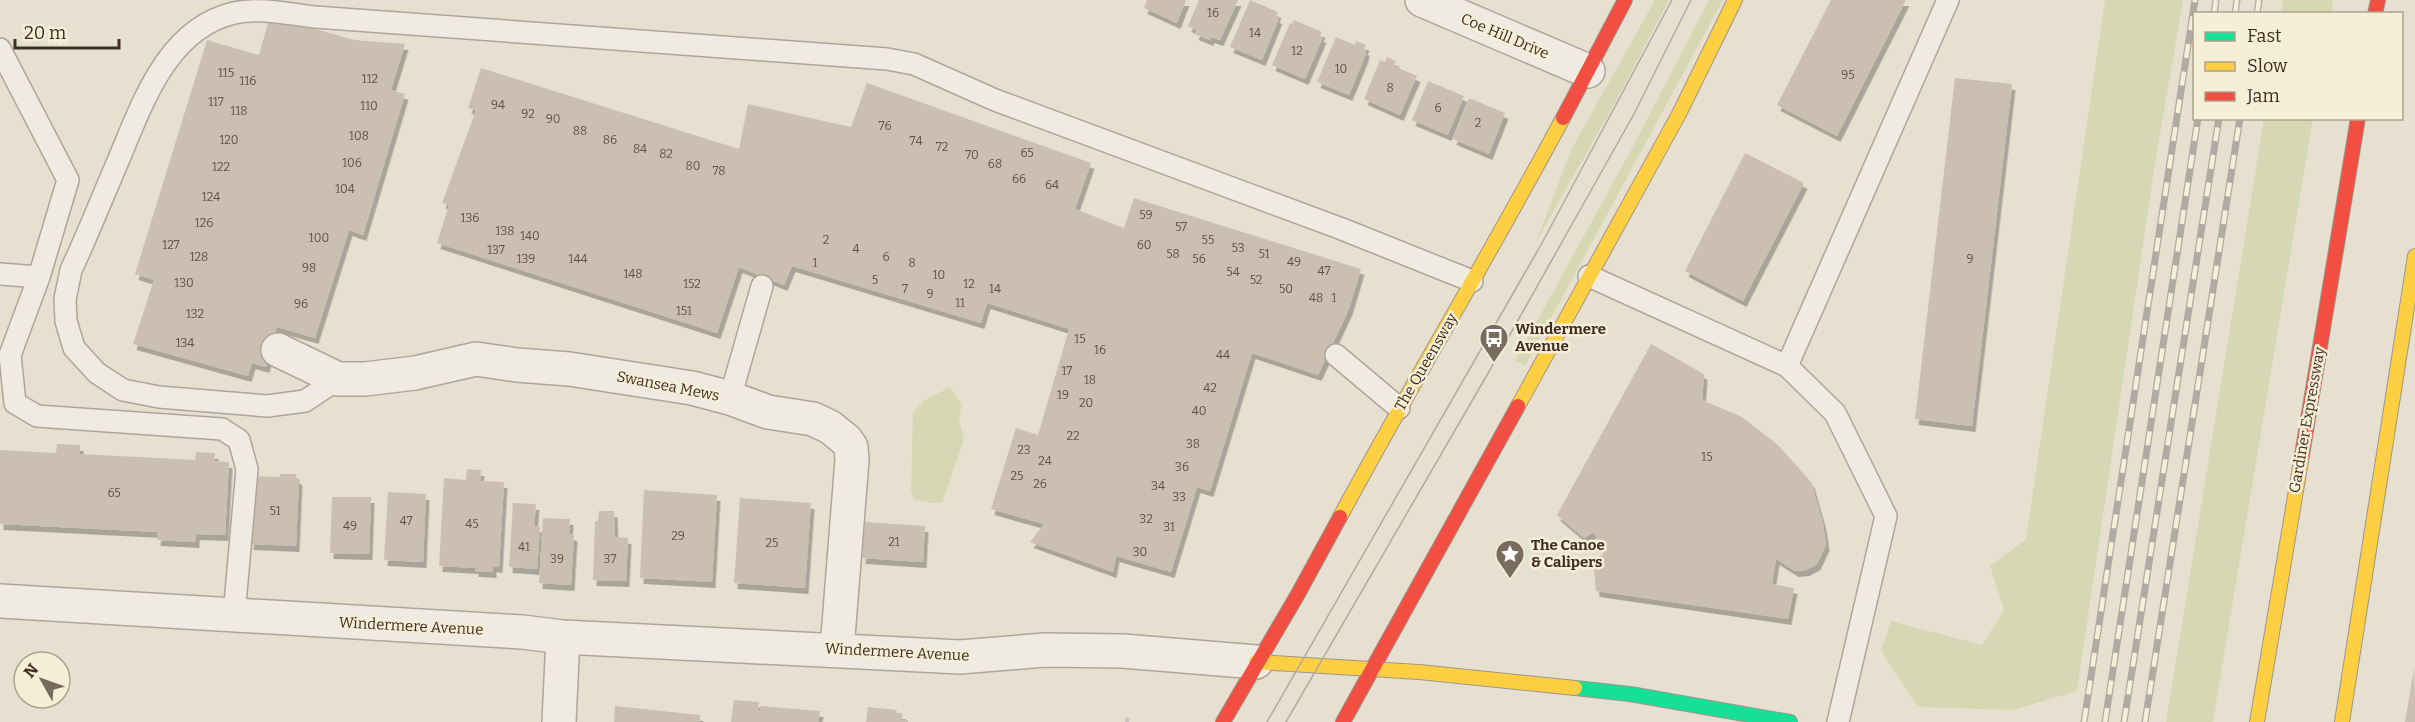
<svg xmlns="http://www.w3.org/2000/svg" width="2415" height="722" viewBox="0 0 2415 722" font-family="Bitter,serif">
<defs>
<filter id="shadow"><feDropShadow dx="3.5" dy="6" stdDeviation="0" flood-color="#0004"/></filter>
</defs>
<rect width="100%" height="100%" fill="#e7e0d1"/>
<path fill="#d6d7b3" d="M1655,0H1669L1612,108L1536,242L1572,148Z
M1709,0H1723L1525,366L1515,361L1630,152Z
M2105,0H2183L2155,164L2077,691L2013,710L1918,707L1881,651L1891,621L1982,645L2004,610L1990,566L2026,539Z
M2283,0H2333L2331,13H2281Z
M2264,119H2313L2213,722H2166Z
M950,387L962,404L959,420L964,439L942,503H930L914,499L911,491L913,412L925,400Z"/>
<path fill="#cbbfb2" filter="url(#shadow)" d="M1147,0H1186L1177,23L1144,8Z
M1199,0H1238L1220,40L1211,37L1210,40L1195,34L1197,30L1188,26Z
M1250,0L1278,12L1276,17L1279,18L1262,60L1230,47Z
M1831,0H1906L1837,136L1777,105Z
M270,16L354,40L405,44L391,90L405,94L363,235L349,230L315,338L277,327L266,367L252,363L248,376L133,344L154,280L135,274L207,40L259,55Z
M1294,20L1322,32L1320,36L1323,37L1305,79L1272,65L1290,23L1292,24Z
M1336,37L1355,45L1356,41L1366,45L1364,49L1366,50L1365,56L1349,95L1317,82Z
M1387,57L1396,61L1394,66L1417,76L1400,115L1364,99L1380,60L1385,62Z
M481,68L739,149L748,104L851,127L867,83L1091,163L1075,209L1124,228L1134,198L1361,269L1349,309L1318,375L1252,353L1210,491L1197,487L1171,572L1116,556L1113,572L1030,542L1044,524L991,509L1016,428L1038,435L1069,329L987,303L981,323L792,266L784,285L739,267L717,333L437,243L449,205L442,203L476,110L468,108Z
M1955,78L2012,84L1972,426L1915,419Z
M1428,81L1464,96L1448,135L1412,120Z
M1469,98L1505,113L1489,154L1453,139Z
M1745,153L1804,183L1743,301L1685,271Z
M1651,344L1704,374L1702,400L1742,417L1778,445L1811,482L1823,524L1826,545L1817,564L1806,570L1795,571L1776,559L1772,584L1794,588L1788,619L1596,591L1593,559L1604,554L1594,532L1584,538L1557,515Z
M57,444L80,445V454L195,460L196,452L215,453L214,461L229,462L225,535L196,534V542L157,540L158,532L0,524V450L56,453Z
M467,469L481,470L480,481L504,482L499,567L493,566V572L475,571V568L439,566L444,478L466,480Z
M280,474H296V478L299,479L296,546L250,544L253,476L280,477Z
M644,490L717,495L712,582L640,578Z
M388,492L426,494L423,562L384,560Z
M332,497H371L369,554L330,553Z
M740,498L811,503L805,588L734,583Z
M513,503L536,504L534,526L540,527L537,569L509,567Z
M599,511H614L615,537L628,538L626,581L593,580L595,521H598Z
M543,518L570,519L569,534L574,535L571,585L539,583Z
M865,522L925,526L923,562L862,558Z
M2414,667L2415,722H2405L2413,675Z
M734,700L759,702L758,710L760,711V706L820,711L818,722H731Z
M615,706L700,715V722H614Z
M868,707L897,710L896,713H902V720H908V722H866Z"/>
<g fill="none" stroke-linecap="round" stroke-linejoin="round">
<g stroke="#ada599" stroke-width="24">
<path id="lane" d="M0,49L68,180L39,277L10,355L15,403L37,416L222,429L239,440L247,469L234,615
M0,274L39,277
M1589,276L1787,366L1835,413L1886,516L1838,722
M1336,355L1399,408
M1787,366L1948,0
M338,379L305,401L267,406L159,397L123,390L97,373L74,348L66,321L65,299L71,270C88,234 102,198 118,161C142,105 166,29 234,13C260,7 289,14 315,17L887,59L914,64L995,100L1342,229L1472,281
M730,398L762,286"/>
</g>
<g stroke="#ada599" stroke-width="36">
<path id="street" d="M1422,0L1588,71
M278,350L338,379H365L415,373L476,359L517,365L569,369L692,388L730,398L768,412L813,419L830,427L846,440L851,447L852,460L837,649
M0,601L522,632L563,637L960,657L1045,650L1123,651L1256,662
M559,722L563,637"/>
</g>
<g stroke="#9c958a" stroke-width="16">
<path id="fast" d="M1575,688L1630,694L1790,722"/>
</g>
<g stroke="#9c958a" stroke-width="16">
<path id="slow" d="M1518,406L1679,114L1735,0
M1340,517C1412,383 1491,253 1563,118
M1256,662L1419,672L1575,688
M2257,722L2302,455
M2342,722L2415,256"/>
</g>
<g stroke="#9c958a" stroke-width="16">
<path id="jam" d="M2375,14L2378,0
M1563,118L1625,0
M2302,455L2358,118
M1223,722L1298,594L1340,517
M1343,722L1518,406"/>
</g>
<path stroke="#c8c2b9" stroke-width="4" stroke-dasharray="4.5 3" stroke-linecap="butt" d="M1127,722L1128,716"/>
<use href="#lane" stroke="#efebe3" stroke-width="21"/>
<use href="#street" stroke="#efebe3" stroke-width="33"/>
<use href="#fast" stroke="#16e098" stroke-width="14"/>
<use href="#slow" stroke="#ffcf43" stroke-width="14"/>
<use href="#jam" stroke="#f24e42" stroke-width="14"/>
<path stroke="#afaaa2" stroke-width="1.5" d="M1267,722L1542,243L1672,0
M1286,722L1494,363L1634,114L1691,0"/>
<g stroke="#afaaa2" stroke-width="7">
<path id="rail" d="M2214,14L2216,0
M2235,14L2237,0
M2257,14L2259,0
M2084,722L2195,0
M2105,722L2198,118
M2124,722L2219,118
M2145,722L2240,118"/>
</g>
<use href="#rail" stroke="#f7eed8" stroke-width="4.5" stroke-dasharray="14" stroke-linecap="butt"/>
</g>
<defs>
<g id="bus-pin" transform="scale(1.5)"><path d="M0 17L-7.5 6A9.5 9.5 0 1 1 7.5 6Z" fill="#786c5e" stroke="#f7eed8"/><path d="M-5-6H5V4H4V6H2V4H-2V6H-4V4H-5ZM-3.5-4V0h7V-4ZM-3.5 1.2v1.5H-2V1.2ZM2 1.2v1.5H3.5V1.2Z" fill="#fff"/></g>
<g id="sight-pin" transform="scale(1.5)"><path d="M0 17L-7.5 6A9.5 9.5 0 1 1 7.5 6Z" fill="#786c5e" stroke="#f7eed8"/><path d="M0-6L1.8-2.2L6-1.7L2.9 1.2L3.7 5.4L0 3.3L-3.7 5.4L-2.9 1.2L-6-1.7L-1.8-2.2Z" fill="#fff"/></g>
</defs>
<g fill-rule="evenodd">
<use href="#bus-pin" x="1494" y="338"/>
<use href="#sight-pin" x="1510" y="554"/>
</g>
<g text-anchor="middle" stroke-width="5" stroke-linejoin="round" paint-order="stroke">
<g font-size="12" fill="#605244">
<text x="1213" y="17">16</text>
<text x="1255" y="37">14</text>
<text x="1297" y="55">12</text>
<text x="1341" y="73">10</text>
<text x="226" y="77">115</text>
<text x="1848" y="79">95</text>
<text x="370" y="83">112</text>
<text x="248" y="85">116</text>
<text x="1390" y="92">8</text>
<text x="216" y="106">117</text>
<text x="498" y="109">94</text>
<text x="369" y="110">110</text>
<text x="1438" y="112">6</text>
<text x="239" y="115">118</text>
<text x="528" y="118">92</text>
<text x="553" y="123">90</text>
<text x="1478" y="127">2</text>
<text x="885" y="130">76</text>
<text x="580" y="135">88</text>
<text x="359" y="140">108</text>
<text x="229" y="144">120</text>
<text x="610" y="144">86</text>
<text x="916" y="145">74</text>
<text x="942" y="151">72</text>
<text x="640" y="153">84</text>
<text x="1027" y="157">65</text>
<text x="666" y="158">82</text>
<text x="972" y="159">70</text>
<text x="352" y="167">106</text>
<text x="995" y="168">68</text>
<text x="693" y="170">80</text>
<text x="221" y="171">122</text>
<text x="719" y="175">78</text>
<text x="1019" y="183">66</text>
<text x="1052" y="189">64</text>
<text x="345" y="193">104</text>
<text x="211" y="201">124</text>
<text x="1146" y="219">59</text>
<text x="470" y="222">136</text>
<text x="204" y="227">126</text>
<text x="1181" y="231">57</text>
<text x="505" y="235">138</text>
<text x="530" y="240">140</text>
<text x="319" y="242">100</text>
<text x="826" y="244">2</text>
<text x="1208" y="244">55</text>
<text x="171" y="249">127</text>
<text x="1144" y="249">60</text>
<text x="1238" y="252">53</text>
<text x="856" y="253">4</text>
<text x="496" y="254">137</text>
<text x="1173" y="258">58</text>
<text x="1264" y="258">51</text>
<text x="199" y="261">128</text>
<text x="886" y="261">6</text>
<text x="526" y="263">139</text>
<text x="578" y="263">144</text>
<text x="1199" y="263">56</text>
<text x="1970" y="263">9</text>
<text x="1294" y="266">49</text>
<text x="815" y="267">1</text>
<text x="912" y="267">8</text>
<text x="309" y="272">98</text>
<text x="1324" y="275">47</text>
<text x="1233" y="276">54</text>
<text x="633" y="278">148</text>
<text x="939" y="279">10</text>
<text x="875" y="284">5</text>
<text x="1256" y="284">52</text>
<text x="184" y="287">130</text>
<text x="692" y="288">152</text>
<text x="969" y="288">12</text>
<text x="905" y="293">7</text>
<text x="995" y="293">14</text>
<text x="1286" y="293">50</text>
<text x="930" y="298">9</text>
<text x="1316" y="302">48</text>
<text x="1334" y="302">1</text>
<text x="960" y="307">11</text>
<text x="301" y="308">96</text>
<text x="684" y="315">151</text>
<text x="195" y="318">132</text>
<text x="1080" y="343">15</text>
<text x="185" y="347">134</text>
<text x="1100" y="354">16</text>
<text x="1223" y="359">44</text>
<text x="1067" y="375">17</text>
<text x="1090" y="384">18</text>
<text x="1210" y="392">42</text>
<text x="1063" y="399">19</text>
<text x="1086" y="407">20</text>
<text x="1199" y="415">40</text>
<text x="1073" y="440">22</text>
<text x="1193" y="448">38</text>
<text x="1024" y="454">23</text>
<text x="1707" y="461">15</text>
<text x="1045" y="465">24</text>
<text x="1182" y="471">36</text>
<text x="1017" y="480">25</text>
<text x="1040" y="488">26</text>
<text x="1158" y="490">34</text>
<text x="114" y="497">65</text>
<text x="1179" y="501">33</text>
<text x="275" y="515">51</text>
<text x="1146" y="523">32</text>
<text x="406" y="525">47</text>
<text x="472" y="528">45</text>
<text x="350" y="530">49</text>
<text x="1169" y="531">31</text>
<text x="678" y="540">29</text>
<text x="894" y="546">21</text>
<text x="772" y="547">25</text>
<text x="524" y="551">41</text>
<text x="1140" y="556">30</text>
<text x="557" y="563">39</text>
<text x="610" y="563">37</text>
</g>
<g font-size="15" fill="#3d2e20" stroke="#f7eed8">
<text transform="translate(1505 36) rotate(23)" y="5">Coe Hill Drive</text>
<text transform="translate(1426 362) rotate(-60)" y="5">The Queensway</text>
<text transform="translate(668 386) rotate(11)" y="5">Swansea Mews</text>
<text transform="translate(2307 420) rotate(-80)" y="5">Gardiner Expressway</text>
<text transform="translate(411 626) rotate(3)" y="5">Windermere Avenue</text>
<text transform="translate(897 652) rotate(3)" y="5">Windermere Avenue</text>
</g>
<g font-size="15" font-weight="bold" fill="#3d2e20" stroke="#f7eed8" text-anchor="start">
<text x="1515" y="334">Windermere<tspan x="1515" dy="17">Avenue</tspan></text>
<text x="1531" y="550">The Canoe<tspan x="1531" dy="17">&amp; Calipers</tspan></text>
</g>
</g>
<rect x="2193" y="12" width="210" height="108" fill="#f7eed8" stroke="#ada18e" stroke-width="1.5"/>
<rect x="2205" y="32" width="30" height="9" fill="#16e098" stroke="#ada18e" stroke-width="1.5"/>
<text x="2247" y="42" font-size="18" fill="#3d2e20">Fast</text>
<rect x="2205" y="62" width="30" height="9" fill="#ffcf43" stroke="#ada18e" stroke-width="1.5"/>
<text x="2247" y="72" font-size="18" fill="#3d2e20">Slow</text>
<rect x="2205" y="92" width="30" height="9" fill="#f24e42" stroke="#ada18e" stroke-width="1.5"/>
<text x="2247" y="102" font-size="18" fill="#3d2e20">Jam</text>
<g transform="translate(42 680) rotate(310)"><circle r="28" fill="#f7eed8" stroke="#ada18e" stroke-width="1.5"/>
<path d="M0-4.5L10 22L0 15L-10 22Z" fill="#786c5e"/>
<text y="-9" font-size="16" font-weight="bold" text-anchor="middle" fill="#3d2e20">N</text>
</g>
<path d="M15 39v9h104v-9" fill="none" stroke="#3d2e20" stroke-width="3"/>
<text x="24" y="39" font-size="18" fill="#3d2e20" stroke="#f7eed8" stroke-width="4.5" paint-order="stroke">20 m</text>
</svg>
